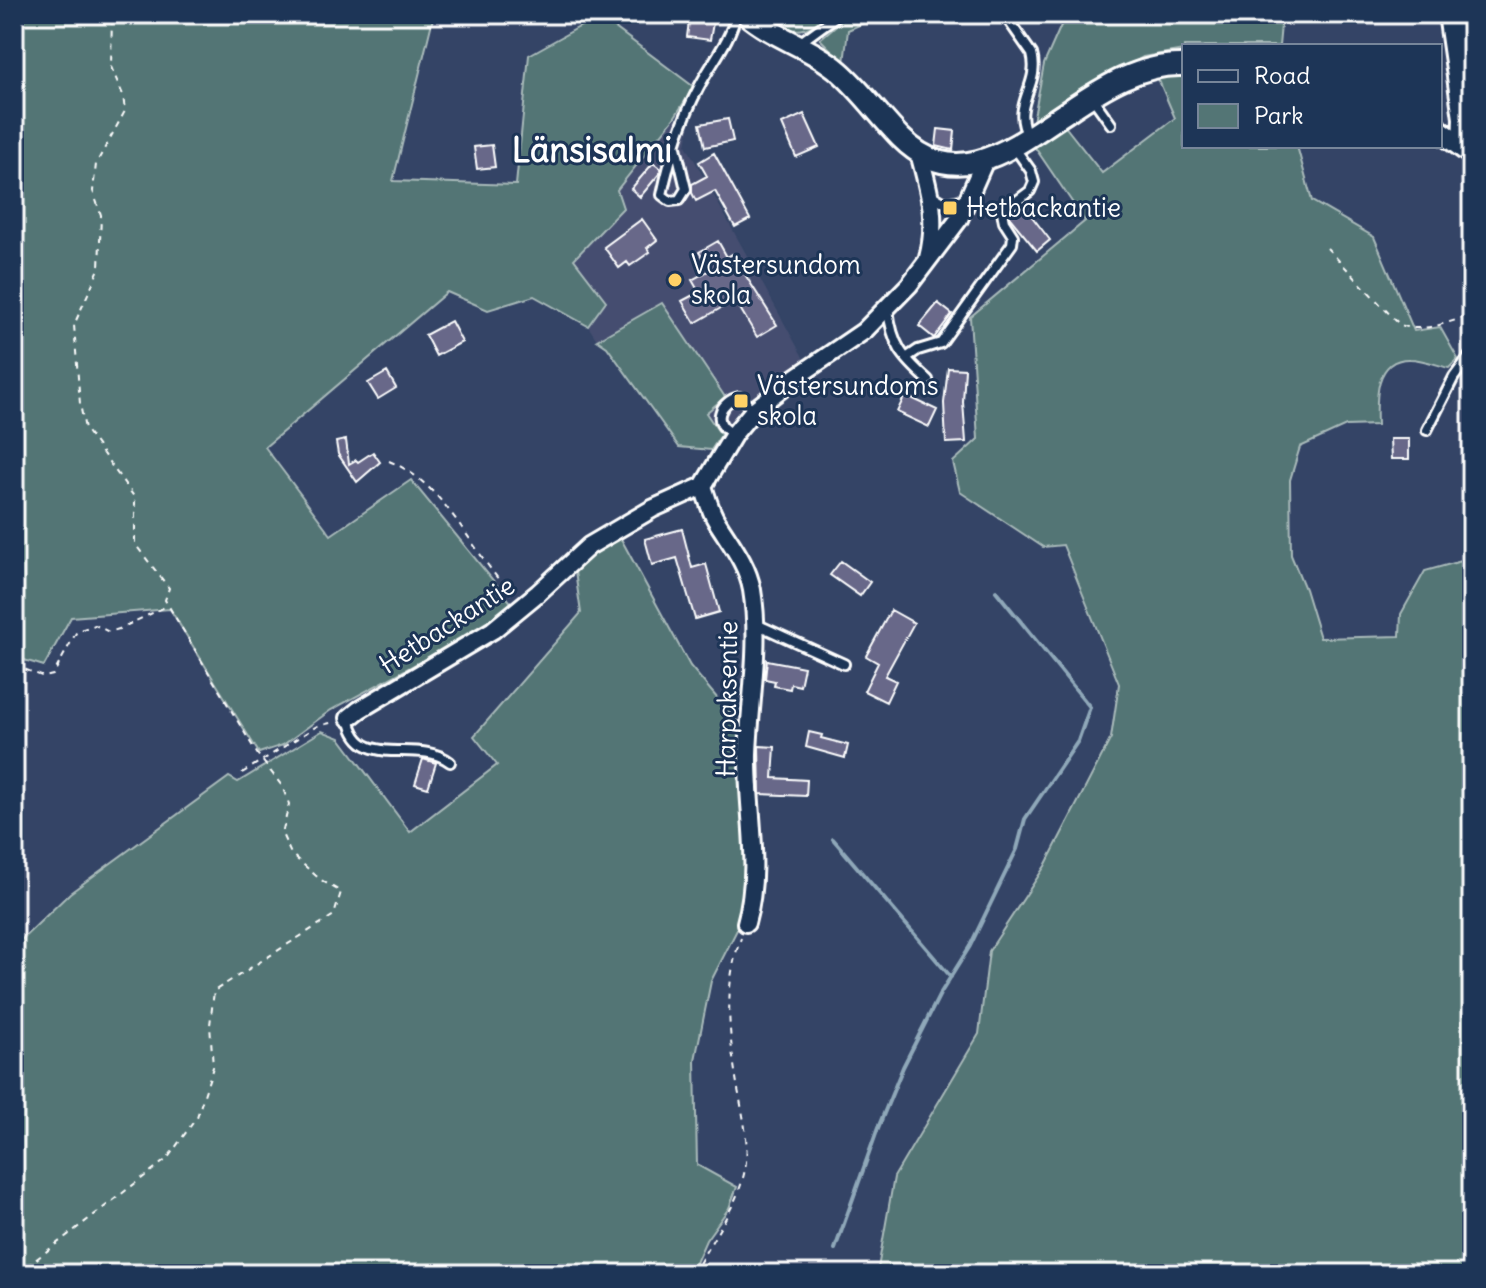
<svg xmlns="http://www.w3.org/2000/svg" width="1486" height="1288" viewBox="0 0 1486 1288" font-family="Delius,sans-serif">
<rect width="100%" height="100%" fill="#344466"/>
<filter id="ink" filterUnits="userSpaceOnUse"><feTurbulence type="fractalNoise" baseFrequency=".0125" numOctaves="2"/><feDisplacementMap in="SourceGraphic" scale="16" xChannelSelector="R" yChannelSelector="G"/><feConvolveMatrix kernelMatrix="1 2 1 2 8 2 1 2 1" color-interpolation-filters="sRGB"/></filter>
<g filter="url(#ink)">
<path fill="#444e70" d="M674,118L690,124L686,145L804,359L741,406L711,450L679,447L607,347L597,340L588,326L606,301L573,259L623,208L616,190Z"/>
<path fill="#537575" stroke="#a9baba" stroke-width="2" d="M14,14H434L393,181L516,185L529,55L599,16L694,87L674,118L617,190L623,208L574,259L606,301L588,326L534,296L488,310L447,292L265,447L331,535L411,480L514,606L488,625L331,710L283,745L259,753L170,609L71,617L44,666L14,657Z
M766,14H831C801,34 796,36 766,14Z
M845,14L881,15L848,30L844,63L820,39L847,16Z
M1066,14H1282L1279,46H1184V50L1143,57L1033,122L1044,64Z
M1184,73V146H1297L1312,201L1374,237L1414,331L1440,327L1458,359L1449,368C1437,365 1422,359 1410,359C1374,358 1376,400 1377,425L1346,426L1300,447L1290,480L1291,555L1305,589L1320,638L1400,636L1401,614L1425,571L1472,558V1274H877L894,1177L979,1034L989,951L1045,866L1111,738L1119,684L1063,545L1043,547L960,492L953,462L978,439L970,317L1085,221L1034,146L1064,125L1102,173L1175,118L1157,76Z
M662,303L725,397L706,413L721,435L711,450L679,447L607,347L597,340Z
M620,537L690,666L745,731L749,887L742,920L711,981L695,1060L697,1165L737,1187L729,1208L706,1240L691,1274H14V947L70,893L229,777L238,782L322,731L340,738L410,832L497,765L474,736L581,613L574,565Z"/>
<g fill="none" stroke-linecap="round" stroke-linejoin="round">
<path stroke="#8fa8b9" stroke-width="4" d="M833,839L951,977
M835,1249L878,1128L903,1067L940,994L970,946L1017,849L1025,819L1078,741L1090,707L996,591"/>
</g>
<path fill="#686789" stroke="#fff" stroke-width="2" d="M690,14H707L706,22L713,23L710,40L687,37Z
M804,114L819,147L796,157L782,124Z
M728,119L733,141L705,147L700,124Z
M938,129L955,131L953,150L936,146Z
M492,145L495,167L477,169L474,147Z
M714,153L750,219L735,227L715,191L696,201L692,193V184L707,176L699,162Z
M653,163L661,169L660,173L640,197L631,189Z
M1023,205L1050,240L1037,251L1010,218V215Z
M642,219L657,240L647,248L650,252L630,266L627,262L619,268L604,247Z
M718,241L727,257L732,254L777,325L757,337L735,300L695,323L682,301L699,292L692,280L710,270L699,252Z
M938,303L952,314L934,338L919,326Z
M451,321L462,342L436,356L425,335Z
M948,368L965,369L963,402L966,442L946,443L944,403Z
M387,372L396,388L378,399L368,383Z
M905,395L937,410L929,427L897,412Z
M1390,439H1409V459H1391Z
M346,440L349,464L356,460L358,462L373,452L380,462L357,482L338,454L336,442Z
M682,529L692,568L706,564L719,612L695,619L677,558L652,565L645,539Z
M841,561L870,582L860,596L830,575Z
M891,610L914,623L885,676L896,681L886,702L864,691L878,663L866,656Z
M767,660L804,667L800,686L791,684L790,689L774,686L775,681L765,679Z
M809,732L822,735L821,738L848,745L845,758L806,747Z
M759,746L775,747L773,778L807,780L806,796L760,794Z
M423,759L436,763L428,788L415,784Z"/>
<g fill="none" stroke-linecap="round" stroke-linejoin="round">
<g stroke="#fff" stroke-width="14">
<path id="service" d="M1004,14L1032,54C1041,86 1010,104 1028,136
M798,44L839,14
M1091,96L1111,124
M675,143L686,189L679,200L670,201L662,195C670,157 681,121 699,87C711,63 731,40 736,14
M930,194L945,203L965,199
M888,309C892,345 902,357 928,380
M906,358L918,350L941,343L1012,244L1013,236L1004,222L1002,212L1030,191L1034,182L1031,171L1014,147
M1427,430L1454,377L1472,353
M733,433C710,424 720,401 739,397L754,410
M756,624L844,664
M349,718C360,773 415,736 450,762"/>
</g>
<g stroke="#fff" stroke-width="22">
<path id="minor" d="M919,153C929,191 938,218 928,258
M703,486C707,498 710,510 716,520C730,543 747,563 752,590C761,645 750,699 748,754C747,812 762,866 746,923
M349,718L359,710L493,630L538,593L589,546L652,509L703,486L734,434L754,410L795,378L864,331L909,285L959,219L985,160"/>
</g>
<g stroke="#fff" stroke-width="26">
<path id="tertiary" d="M746,14C774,38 811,47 839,71C862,91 880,117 901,138C958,195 1016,145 1068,111C1102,88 1141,63 1184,65
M1449,14L1464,118L1463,147
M1440,131L1469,152"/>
</g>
<path stroke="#fff" stroke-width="2" stroke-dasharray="6 6" stroke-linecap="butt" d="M1327,248L1399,324C1421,335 1450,321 1472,315
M389,461C446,484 471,551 511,594
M14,665L44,677L53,675L77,631L95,625L109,632L119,629L167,606
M242,773L317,726L335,722
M17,1274L167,1159L197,1117L213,1067L210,1025L214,991L334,915L341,892L321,880L291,854L282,834L289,804L282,786L258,755L165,600L169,588L135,544V498L85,429L80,404L74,325L99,269L101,215L93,191L96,164L125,111L123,95L111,67L112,14
M694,1274C710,1239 738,1208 745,1169C750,1141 742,1112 737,1084C729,1036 723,985 741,938"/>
<use href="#service" stroke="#1d3557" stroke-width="8"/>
<use href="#minor" stroke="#1d3557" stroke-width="16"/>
<use href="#tertiary" stroke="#1d3557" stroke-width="20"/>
</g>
</g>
<g fill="#ffd166" stroke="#1d3557" stroke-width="3">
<rect x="942" y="200" width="16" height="16" rx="4"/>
<circle cx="675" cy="280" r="8"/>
<rect x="733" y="393" width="16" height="16" rx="4"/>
</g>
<g text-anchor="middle" stroke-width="6" stroke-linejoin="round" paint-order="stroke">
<g font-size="26" fill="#fff" stroke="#1d3557" text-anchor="start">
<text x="966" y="217">Hetbackantie</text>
<text x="691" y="274">Västersundom<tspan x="691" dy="30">skola</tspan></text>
<text x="757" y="395">Västersundoms<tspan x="757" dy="30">skola</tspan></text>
</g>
<g font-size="26" fill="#fff" stroke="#1d3557">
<text transform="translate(447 625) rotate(-33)" y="9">Hetbackantie</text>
<text transform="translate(727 699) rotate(-89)" y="9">Harpaksentie</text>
</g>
<g font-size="34" font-weight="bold" fill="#fff" stroke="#1d3557">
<text x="592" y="162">Länsisalmi</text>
</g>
</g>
<rect width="1486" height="1288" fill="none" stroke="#1d3557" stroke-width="48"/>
<rect x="24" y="24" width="1438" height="1240" fill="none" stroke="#fff" stroke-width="3" filter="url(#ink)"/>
<rect x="1182" y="44" width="260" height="104" fill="#1d3557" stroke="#77869a" stroke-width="2"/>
<rect x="1198" y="70" width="40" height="12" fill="#1d3557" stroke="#77869a" stroke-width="2"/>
<text x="1254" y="84" font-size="24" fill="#ffffff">Road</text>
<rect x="1198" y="104" width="40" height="24" fill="#537575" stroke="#77869a" stroke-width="2"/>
<text x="1254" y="124" font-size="24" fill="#ffffff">Park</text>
</svg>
